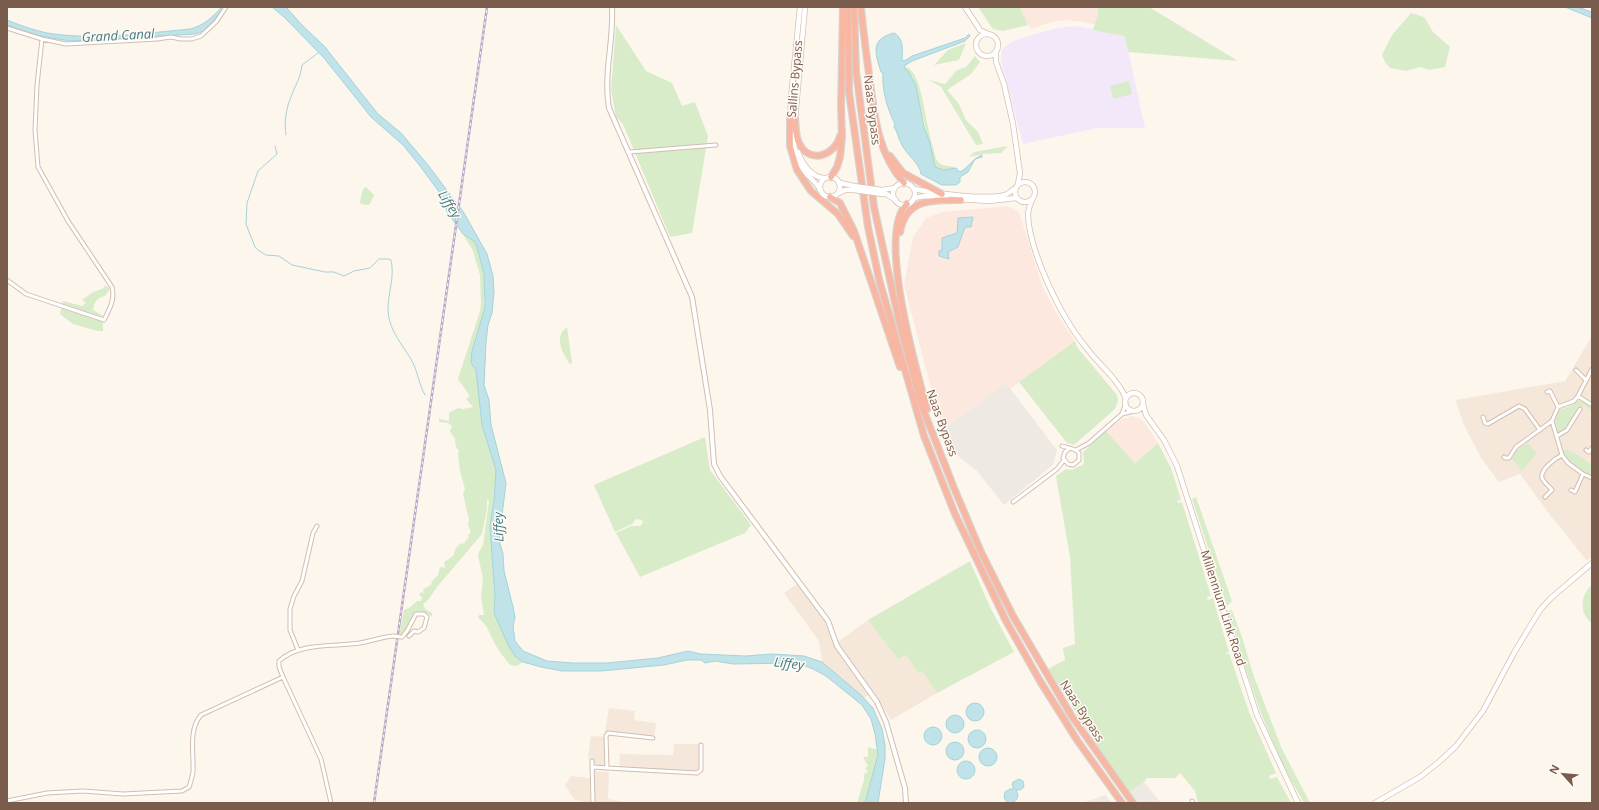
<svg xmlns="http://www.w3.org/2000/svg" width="1599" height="810" viewBox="0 0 1599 810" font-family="'Open Sans',sans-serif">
<rect width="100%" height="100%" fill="#fdf6ec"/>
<path fill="#f5e8da" d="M1592,336V557L1587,561L1550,515L1520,474L1499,482L1481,458L1465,427L1455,400L1565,381Z
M797,584L824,619L834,645L868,620L898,659L906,655L918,673L922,671L937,693L891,720L874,693L864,698L822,662L819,641L784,593Z
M609,708L635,711L634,720L656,723L654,740L605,732Z
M591,736L606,737V765L604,767L590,766L588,755Z
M674,744H699V769L696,772L619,767L620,754L673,755Z
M593,771L609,772L608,799L625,802V803H593Z
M571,776L590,778V803H584L574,799L565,785Z"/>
<path fill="#fde8e0" d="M1020,7H1098V14L1095,24L1068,20L1051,22L1032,29L1028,25Z
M1008,206L1017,211L1020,215L1043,288L1057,314L1075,341L1010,389L1006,383L942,430L904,285L913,237L926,218L943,212Z
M1130,416L1139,418L1144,422L1158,443L1135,463L1106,431L1122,419L1125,418L1128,419Z"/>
<path fill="#efe9e4" d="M1006,383L1057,450L1053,465L1004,505L977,471L946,447L942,430Z
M1144,782L1161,803H1137L1128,793Z
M1105,795L1112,803H1081L1091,800Z"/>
<path fill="#f3e8fa" d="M1074,26L1093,29L1095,31L1125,36L1145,128H1097L1023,144L1001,61L1002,49L1013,41L1029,36L1057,28Z"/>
<path fill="#d8ecc9" d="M978,7H1020L1028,25L1003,31L993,29Z
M1098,7H1149L1238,61L1128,52L1125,36L1095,31L1093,29L1098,14Z
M1411,13L1424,17L1433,32L1450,47L1445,67L1429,70L1420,67L1406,71L1390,68L1385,62L1382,55L1392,35Z
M616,25L646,71L672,83L682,106L695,102L708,136L692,233L670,237L623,124L616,117L611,90Z
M966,43L959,60L934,65L948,50Z
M975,56L980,62L971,74L947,90L959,104L966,120L978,132L983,144L976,145L941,87L929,80L945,84L957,70L966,67Z
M904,66C920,69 924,109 927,122C929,135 933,147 936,159C941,168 948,164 956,168C948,168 940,172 934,166L916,86L905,69Z
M1129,81L1132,94L1113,99L1110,86Z
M1008,146L1001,153L983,154L969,157L974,152Z
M366,187L374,195L370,204L368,205L361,204L360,202L363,189Z
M463,234L474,241L477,247L484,274V312L475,338L471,363L476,370L482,426L496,470L494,501L490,526L495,596L494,613L509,647L516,657L523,662L517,666L510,665C505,658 499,652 495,644C489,634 489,626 478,618L479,615H484L481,598L483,578L478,556L479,552L483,545L489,501L487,499V509L482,534L437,587L428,600L423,604L425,609L432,613V617L427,613H420L415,611L404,634L399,636L404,610L409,608L417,601H421L422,597L419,595L421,592L424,593L423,589L431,585L432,581L438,575L440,567L445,568L444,562L453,556L456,548L461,543L464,544L466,540L469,538L468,535L471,532L468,525L469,519L463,494L465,489L460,471L458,453L459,451L456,447L455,439L450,431L452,426L448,423L439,422V419L449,421V413L458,408L463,409L473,407L466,399L470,396L458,379L480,311L481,303L480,275L473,251Z
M105,285L110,289L105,296C97,298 94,302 93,310L104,316L93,315L91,318L103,321V331H97L73,324L60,314L63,301L82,306L86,303L82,300L93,292L104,288Z
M567,327L572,363L570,364C563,354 553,337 567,327Z
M1075,341L1077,347L1117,395L1118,400L1115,409L1074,445L1067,443L1019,382Z
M1579,400L1592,407V411L1582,404L1581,406L1579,405L1576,409L1577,411C1572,419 1568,430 1558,432C1551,403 1565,414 1579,400Z
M1106,431L1135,463L1158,443L1171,468L1181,500L1177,501L1178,503L1182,502L1211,596L1207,597L1208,600L1213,598L1229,652L1226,653V655L1229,653L1249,712L1276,773L1269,776L1270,779L1277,777L1291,803H1198L1195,791L1180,773L1175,778H1147L1144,782L1128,793L1048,669L1065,660L1063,648L1075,644L1070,557L1056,476L1066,469L1072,470L1084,464L1083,452Z
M705,437L710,470L751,525L745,533L640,577L616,533L631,526H640L643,523L642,520L636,519L632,524L615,532L594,485Z
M1527,443L1537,453L1522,471L1512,459L1516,451Z
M1566,450L1573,452L1592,465V477C1581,472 1567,463 1563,451Z
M1196,497L1232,601L1227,606L1192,499Z
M970,561L990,607L1014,652L937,693L922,671L918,673L906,655L898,659L868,620Z
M1592,585V623C1579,614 1580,595 1592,585Z
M1232,610L1243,640L1253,674L1282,749L1310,803H1304L1284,768L1260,711L1226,611Z
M868,747L878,750V755L865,803H857L864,780V774L868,772L865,768L868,766L863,757H868Z"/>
<path fill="#bfe3e8" stroke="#a5d3da" d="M222,7H225L204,31L195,34L70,41L40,36L7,25V20C22,26 38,32 54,34C97,40 147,33 190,29C205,25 211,18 222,7Z
M272,7H286L301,24L325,47L378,114L401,133L428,165L464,213L487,254L493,276L494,293L492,313L488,325L486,342L484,385L489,400L491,425L506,483L499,540L503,554L504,571L513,607L515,617L513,627L515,641L523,651L547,661L572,663H607L658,658L688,651L701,654L745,656L772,654L789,655L804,656L822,662L861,695L873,708L882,729L885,745V759L878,803H865L878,755L875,734L871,719L862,705L826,676L813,669L803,665L790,663L733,664L715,661L705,663L701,660H687L664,665L601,671H562L541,667L523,662L516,657L509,647L494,613L495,596L490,526L494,501L496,470L482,425L476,370L471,363L472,351L484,311L485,304L484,274L477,247L474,241L463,234L447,212L442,196L420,166L403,145L371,117L324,58L285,18Z
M1565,7H1577L1592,12V18Z
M894,33C905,40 902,50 902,61L906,60L912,56L965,38L969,34L970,36L965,41L912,61L904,66L905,69L908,71L916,86L924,127L930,143L935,167L943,170L956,168L960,172C969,167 972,159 982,155V157L975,159L968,172L960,177V182L956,185H942L921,174C920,164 907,155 902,145C898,139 898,132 894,127L895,124C887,108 882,91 883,73L881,72C875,53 870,39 894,33Z
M973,217L971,227H965L958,247L948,252L949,259L939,256V251L942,250V238L957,233L958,218Z
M966 712a9 9 0 1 1 18 0a9 9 0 1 1-18 0Z
M946 724a9 9 0 1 1 18 0a9 9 0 1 1-18 0Z
M924 736a9 9 0 1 1 18 0a9 9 0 1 1-18 0Z
M968 739a9 9 0 1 1 18 0a9 9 0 1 1-18 0Z
M946 751a9 9 0 1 1 18 0a9 9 0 1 1-18 0Z
M979 757a9 9 0 1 1 18 0a9 9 0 1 1-18 0Z
M957 770a9 9 0 1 1 18 0a9 9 0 1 1-18 0Z
M1019,779L1023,781L1024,787L1020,790H1016L1018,795C1017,801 1013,804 1007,802L1004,798L1005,792L1010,789H1014L1012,785L1013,782Z"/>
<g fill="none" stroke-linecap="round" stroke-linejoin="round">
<path stroke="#a5d3da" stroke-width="1" d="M286,135C284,123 286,108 291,97C295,85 301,78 302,65L318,53
M275,146L277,154L258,171L247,203L246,224L255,247L258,250L266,255L279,256L292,265L325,272H334L344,276L354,271L370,268L379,259H388L391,260C395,277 388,292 388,309C388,330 404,346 413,363C418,373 419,385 425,395"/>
<g stroke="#d1beb0" stroke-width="5">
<path id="minor" d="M1584,7L1592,10
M7,28L42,39L66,44L157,39L171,37L181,39H192L201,36L216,22L226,7
M630,152L716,145
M7,280L26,294L104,320C110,308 115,300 112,287L68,221L38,167L35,130L37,85L42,39
M1576,370L1586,380
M1547,392L1550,391L1558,407
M1578,396L1592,405
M1122,414L1134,411
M1483,417L1485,423L1488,424L1519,406L1525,409L1540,430
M1552,421L1558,407L1574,401L1578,396L1592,369
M1557,436L1567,430L1580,409
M1062,446C1068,448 1075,448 1079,453V460L1073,465L1068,464L1063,458L1065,452L1069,449
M1076,450L1089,443L1122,414L1126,403
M1586,450L1589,452L1592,448
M1504,457L1505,458H1509L1516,447L1552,421L1562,455L1568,463L1583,474L1592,478
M1571,490L1575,492L1583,474
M1545,497L1552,490C1549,486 1544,483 1542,478C1540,469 1556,458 1562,455
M1013,502L1057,469L1064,460
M402,637L407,631L416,614H424L427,617L424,628L418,632L414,631L409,636
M298,650L290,630V609L294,596L302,581L313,533L317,526
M592,761L593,803
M607,768L606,736L608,733L653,738
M592,769L594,767L607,768L697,773L701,770V745
M7,801L47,793L83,791L123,794L182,791L189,787C191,782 192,777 193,772C194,753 188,730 201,715L283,677
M1192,801L1193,803
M331,803L321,759L283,677L279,667V661C300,642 333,647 360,643C371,641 382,637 393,636"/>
</g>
<g stroke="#d1beb0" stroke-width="6">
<path id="tertiary" d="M612,7C614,41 603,74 609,108L692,297L710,410L714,464L720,476L828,621L837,646L877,702L886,722L905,788L906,803"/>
</g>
<g stroke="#d6c0b0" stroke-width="6">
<path id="secondary" d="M965,7L980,30L988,34
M976 45a11 11 0 1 1 22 0a11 11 0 1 1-22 0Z
M996,51V62L1004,84L1013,124L1020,173L1018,184
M790,121L791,98L800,7
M795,121L805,7
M792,134C794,148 797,162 806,173C811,179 817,183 820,190
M798,152C802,163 812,179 826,178
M820 187a10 10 0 1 1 20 0a10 10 0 1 1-20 0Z
M1015 192a10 10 0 1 1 20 0a10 10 0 1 1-20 0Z
M840,183L854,186
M893 194a11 11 0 1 1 22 0a11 11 0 1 1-22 0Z
M914,189C932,193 991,201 1007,194C1009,193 1012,190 1014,189
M882,190L895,188
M839,193L845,190H854
M882,194H886L896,200
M914,198L925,196L947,198
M1033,198C1030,204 1028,209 1028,216C1030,253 1061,317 1085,346C1098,364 1117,378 1126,398
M958,199L989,201L1016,198
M1125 402a9 9 0 1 1 18 0a9 9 0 1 1-18 0Z
M1143,404L1146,415L1164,440L1177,466L1257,715L1298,803
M1375,803L1420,777L1439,762L1456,746L1483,711L1514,653L1540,610L1551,598L1592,563"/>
</g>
<g stroke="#dad1cd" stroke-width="8">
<path id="motorway" d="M848,7L849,92L868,227L879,279L924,436L955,514L1006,621L1040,681L1077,740L1122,803
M854,7L856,71L874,207L899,321L921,404L954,488L981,552L1013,616L1071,715L1133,803
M861,7C863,29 866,52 869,74C874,113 877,153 904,183
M795,118C796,126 795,135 799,143C809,164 834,157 840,136
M790,119V146L797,170L811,191L838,214L853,236
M890,156L903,173L942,194
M831,177L837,167L840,157L842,137L841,107L843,7
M830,197L840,203L854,231L900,367
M907,204C876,232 917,372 927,409
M900,232C906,198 933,200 961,200"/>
</g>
<use href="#minor" stroke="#fff" stroke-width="3"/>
<use href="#tertiary" stroke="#fff" stroke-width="4"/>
<use href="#secondary" stroke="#fff" stroke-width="4.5"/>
<use href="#motorway" stroke="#f7b7a3" stroke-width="5.5"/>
<g stroke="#b9a8c9" stroke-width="2.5">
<path id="rail" d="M374,803L487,7"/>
</g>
<use href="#rail" stroke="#fffaf3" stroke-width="1" stroke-dasharray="3" stroke-linecap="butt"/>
<g stroke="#d1beb0" stroke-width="5" stroke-linecap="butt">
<path id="minor-bridge" d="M393,636L402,637"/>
</g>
<g stroke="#d6c0b0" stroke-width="6" stroke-linecap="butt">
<path id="secondary-bridge" d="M854,186L882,190
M854,190L882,194"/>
</g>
<use href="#minor-bridge" stroke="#fff" stroke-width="3"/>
<use href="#secondary-bridge" stroke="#fff" stroke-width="4.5"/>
</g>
<g text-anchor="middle" stroke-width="3" stroke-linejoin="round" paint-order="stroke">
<g font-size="12" fill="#7a5c4d" stroke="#fffaf3">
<text transform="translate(795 79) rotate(-85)" y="4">Sallins Bypass</text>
<text transform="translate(872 110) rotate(83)" y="4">Naas Bypass</text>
<text transform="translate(942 423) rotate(70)" y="4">Naas Bypass</text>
<text transform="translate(1223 608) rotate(72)" y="4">Millennium Link Road</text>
<text transform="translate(1082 711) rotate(57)" y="4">Naas Bypass</text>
</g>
<g font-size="13" font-style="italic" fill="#437c86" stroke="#fffaf3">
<text transform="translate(118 35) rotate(-3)" y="5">Grand Canal</text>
<text transform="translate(450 204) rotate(58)" y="5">Liffey</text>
<text transform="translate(498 527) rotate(-92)" y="5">Liffey</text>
<text transform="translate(789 663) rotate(7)" y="5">Liffey</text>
</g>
</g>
<rect width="1599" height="810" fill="none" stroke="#7a5c4d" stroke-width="16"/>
<g transform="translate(1563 774) rotate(297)" stroke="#fffaf3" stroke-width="3" paint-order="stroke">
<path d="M0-3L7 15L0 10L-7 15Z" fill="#7a5c4d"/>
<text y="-6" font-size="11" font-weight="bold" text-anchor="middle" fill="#7a5c4d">N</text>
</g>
</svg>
